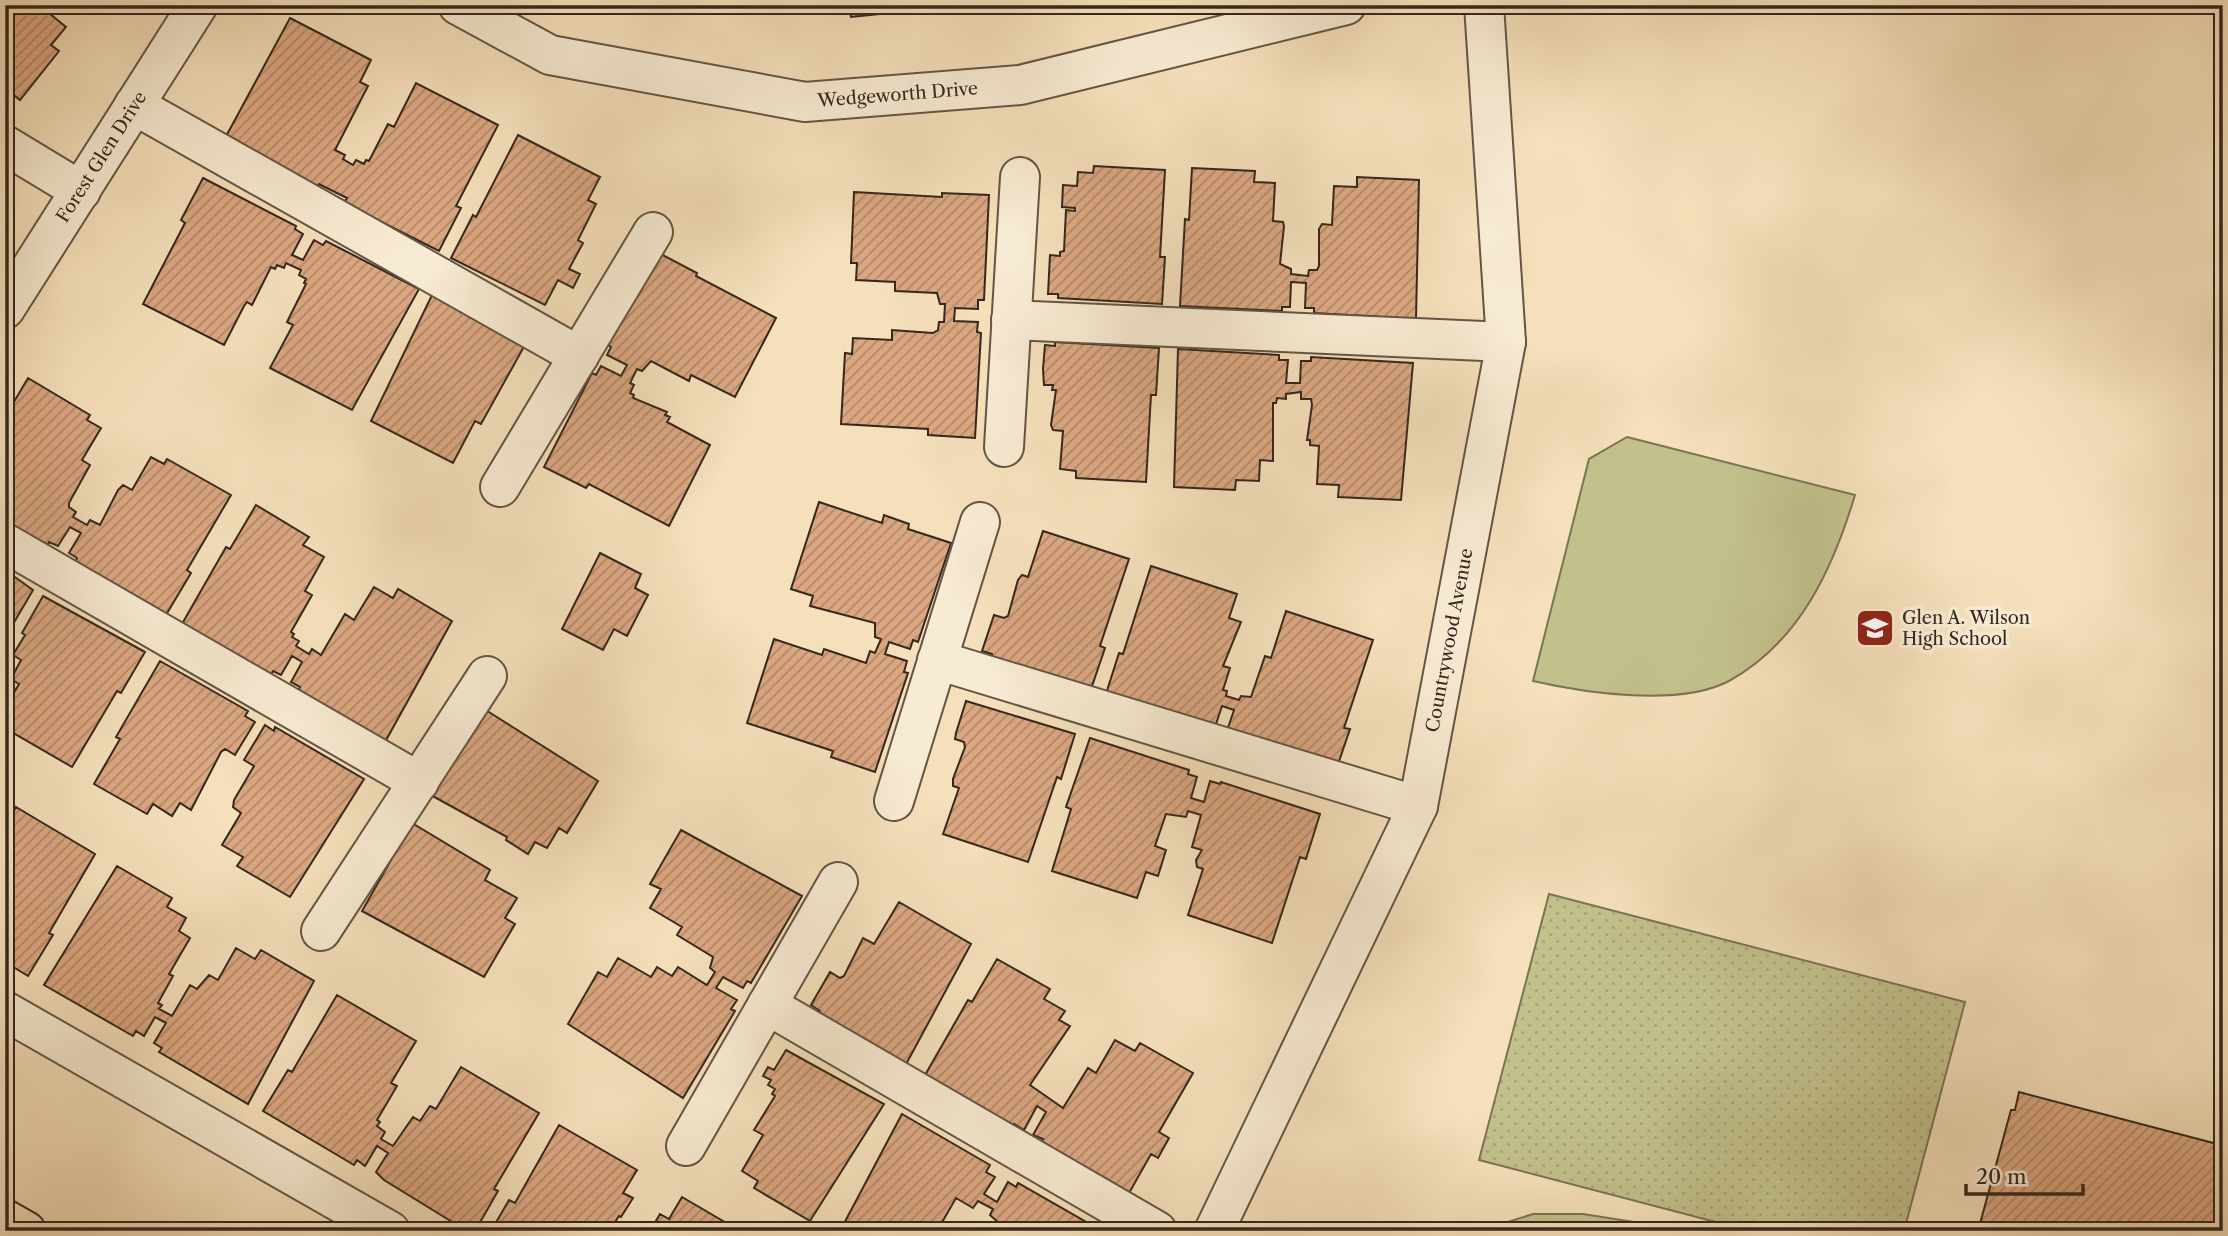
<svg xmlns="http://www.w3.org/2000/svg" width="2228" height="1236" viewBox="0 0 2228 1236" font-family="'Libre Caslon Text',serif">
<defs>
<pattern id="park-dots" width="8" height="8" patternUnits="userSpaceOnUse" patternTransform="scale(1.75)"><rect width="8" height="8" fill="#c2c18c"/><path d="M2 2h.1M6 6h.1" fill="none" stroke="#a7a678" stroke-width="1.8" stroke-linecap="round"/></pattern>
<pattern id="building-hatch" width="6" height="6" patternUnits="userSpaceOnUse" patternTransform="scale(1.75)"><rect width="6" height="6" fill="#dba781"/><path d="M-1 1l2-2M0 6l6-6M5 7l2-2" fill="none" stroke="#b28869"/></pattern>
</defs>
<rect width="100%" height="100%" fill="#f5e0bb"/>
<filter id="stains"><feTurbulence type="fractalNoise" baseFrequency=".00286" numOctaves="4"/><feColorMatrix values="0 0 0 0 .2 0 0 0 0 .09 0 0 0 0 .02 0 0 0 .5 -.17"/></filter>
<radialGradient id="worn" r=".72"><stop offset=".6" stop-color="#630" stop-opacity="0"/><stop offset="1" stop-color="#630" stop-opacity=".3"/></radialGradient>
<path fill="#c2c18c" stroke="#7b7455" stroke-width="2" d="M1627,437L1855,495C1833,568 1800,642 1729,681C1680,707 1585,693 1533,681L1589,459Z
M1533,1214H1583L1691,1231H1479Z"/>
<path fill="url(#park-dots)" stroke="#7b7455" stroke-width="2" d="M1549,894L1965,1002L1904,1231H1750L1479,1160Z"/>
<path fill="url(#building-hatch)" stroke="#34271e" stroke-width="2" d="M5,5H39L66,27L51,45L59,51L20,100L5,88Z
M849,5H898L899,12L851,17Z
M290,18L371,60L360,82L368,86L335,150L345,155L343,159L353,165L356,160L364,164L366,160L369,161L388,124L394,127L416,83L498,125L456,206L461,208L439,251L344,203L347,198L319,184L317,188L224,140Z
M518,135L600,177L588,200L596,204L578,240L583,243L569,269L580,274L573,288L558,280L545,305L451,258L473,215L476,217Z
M1094,166L1165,170L1160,257H1165L1162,304L1058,298V294H1048L1050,255L1060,256V252L1064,251L1066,210L1075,211V208L1062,207L1063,185L1077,186L1078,172L1093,173Z
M1192,168L1255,171L1254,182L1275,183L1273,221L1283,222L1284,226L1280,264L1291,269V274L1308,276L1309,270H1317L1319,266V229L1322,224L1332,225L1334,186L1357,187V177L1419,180L1416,319L1314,313V308H1305L1306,283L1291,282L1290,307H1282V311L1180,306L1185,219L1189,220Z
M203,178L296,226L295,229L303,234L292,255L303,260L314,240L323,245L326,241L419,289L352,410L270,368L293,325L287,322L306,284L304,283L306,279L299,275L301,270L286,263L284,268L277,265L275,269L271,267L252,305L247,302L244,306L224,345L143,304L185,223L181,220Z
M854,192L942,197V193L989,195L984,300H978V309L955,308L954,321L978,322L977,332L981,333L975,438L928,435V429L841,424L845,353L852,354L853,338L892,340V330L933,333L938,330L939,322H944L945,304H940L937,293L895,291V282L856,280L857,263H851Z
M655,251L697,273L696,276L776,318L735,397L691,375L689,381L651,361L642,371L637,369L630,383L634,385L630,393L634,395L633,398L667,412L665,415L670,417L667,422L710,445L669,526L589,484L586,488L544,467L592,373L596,375L601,366L621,376L627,365L607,355L611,347L607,344Z
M432,295L526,343L481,424L475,421L453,463L371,421Z
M1055,342L1159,348L1156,395H1151L1146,482L1076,478V471L1060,469L1063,431L1053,430L1051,425L1056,390H1052L1053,385H1044L1043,369L1045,345L1055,346Z
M1178,349L1279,355V360H1288L1286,383H1300L1301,361H1311V357L1413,363L1401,500L1338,497L1339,485L1317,484L1319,446L1310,445V440H1307L1312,405L1311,399H1301V392L1286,394V399L1277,398L1276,403H1273V461L1260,460L1259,481L1236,480L1235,490L1174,487Z
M28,378L90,415L87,420L101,428L82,460L90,465L69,503V507L76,512L73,517L87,525L90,520L100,525L118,490L123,485L132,490L151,457L164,464L167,459L231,495L187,570L191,573L166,615L75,562L77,558L69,553L81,533L70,527L58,546L49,542L48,545L5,521V417Z
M819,502L882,523L884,515L909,524L908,529L951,543L918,642L913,640L910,649L889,642L885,654L907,661L904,672L908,673L875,772L831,757L833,751L747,723L774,639L822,655L824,649L866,663L870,651L875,653L881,639L875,637V623L810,606L813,596L791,589Z
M256,505L309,537L303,545L324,557L305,591L312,595L291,632L294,634L292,637L299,641L296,646L309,654L312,649L321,655L345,614L354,620L374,587L393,598L398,589L452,621L385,742L298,691L300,687L291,682L302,662L292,656L281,675L273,671L270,676L182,624L226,547L230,549Z
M1043,531L1129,559L1100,646L1105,648L1090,692L991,659L992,654L982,651L994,615L1004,618L1008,616L1018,580L1022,575L1028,577Z
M600,553L641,574L635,588L648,595L627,636L614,629L603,650L562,629Z
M1151,566L1237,594L1229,618L1241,622L1223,666L1230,668L1223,690L1227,691L1226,696L1239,700L1241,696L1251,697L1265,656L1271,658L1286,611L1373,640L1344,728L1350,729L1335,773L1226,734L1234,710L1222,706L1215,727L1105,697L1119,653L1123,654Z
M5,570L33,590L12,626L5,622Z
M43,596L145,652L121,693L117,691L72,767L10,731L13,725L5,720V708L19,684L11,679L21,660L13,655L25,635L22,633Z
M160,661L248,711L245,716L255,722L235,755L225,749L221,752L191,810L180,803L172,816L153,804L147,814L94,784L120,739L116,737Z
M966,701L1075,734L1061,779L1057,777L1028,862L943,834L959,788L953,786V779L965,747L964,742L955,739L956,733Z
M481,707L598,781L567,833L559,828L547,848L535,842L528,854L506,840L507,837L429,794Z
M265,725L274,731L275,727L364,779L290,897L237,866L243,857L222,845L241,813L233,807L234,800L254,766L244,760Z
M1090,738L1189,770L1188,774L1197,777L1191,798L1204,802L1210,781L1220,784L1221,782L1320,814L1306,859L1300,857L1272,943L1188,915L1203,869L1197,867L1196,860L1202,850L1192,847L1201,815L1188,811L1186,817L1166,814L1155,846L1166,850L1158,876L1146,872L1137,898L1052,871L1071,809L1066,807Z
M16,807L95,854L49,933L53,935L28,976L5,962V826Z
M412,823L490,870L485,880L517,898L505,918L515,924L484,977L362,911Z
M681,830L802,896L751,983L747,981L743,988L723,977L716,988L737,1000L731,1009L735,1011L683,1098L568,1024L598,972L607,977L618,958L651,977L657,967L672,976L678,967L707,985L715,972L710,968L713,957L677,935L682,927L650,908L661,889L650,884Z
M117,866L172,898L167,907L186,918L179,931L190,938L169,974L173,976L158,1003L162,1005L159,1009L172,1016L190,985L197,989L209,975L218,980L236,948L255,959L261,950L314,981L248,1104L159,1052L162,1048L154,1043L166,1023L155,1017L144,1036L136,1031L133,1036L44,985Z
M899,902L971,944L905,1066L818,1015L820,1011L811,1005L830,972L840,978L844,976L863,938L874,944Z
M997,959L1050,989L1044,999L1065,1011L1059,1020L1070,1026L1030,1085L1063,1108L1088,1068L1096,1073L1115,1040L1135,1051L1140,1043L1193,1073L1159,1132L1169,1138L1158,1158L1151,1154L1128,1195L1040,1144L1043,1139L1033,1135L1046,1112L1037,1106L1024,1130L1014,1124L1012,1128L924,1077L968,1000L972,1002Z
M337,995L416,1041L391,1083L397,1086L377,1120L380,1122L377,1126L385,1132L381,1139L393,1146L413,1117L420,1121L430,1106L436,1109L461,1067L539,1113L494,1189L498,1191L475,1231H467L384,1180L376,1172L388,1153L377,1146L365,1166L357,1160L354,1165L263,1111L288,1070L292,1072Z
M786,1050L884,1104L810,1221L754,1188L758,1181L742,1171L763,1135L754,1130L775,1096L772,1094L775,1089L768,1085L771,1080L763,1076L768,1067L774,1070Z
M2019,1092L2221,1145L2216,1164L2223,1166V1231H1978L2011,1110H2015Z
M902,1114L990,1165L986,1172L995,1177L984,1194L997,1202L1008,1182L1016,1187L1018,1183L1102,1231H995L999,1223L990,1215L993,1209L978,1201L973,1208L956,1198L937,1231H840Z
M559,1125L637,1170L623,1193L633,1198L621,1217L619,1216L610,1230L603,1226L600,1231H491L509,1200L515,1203Z
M682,1197L740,1231H650L660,1214L669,1219Z"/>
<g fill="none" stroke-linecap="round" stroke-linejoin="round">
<g stroke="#645545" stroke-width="42">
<g id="minor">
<path id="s1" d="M458,5L550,55L805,102L1020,85L1346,5"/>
<path d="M134,105L579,356"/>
<path d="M5,145L81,191"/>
<path id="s2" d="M5,309L198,5"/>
<path d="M1011,320L1506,342"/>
<path d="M1004,447L1020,177"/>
<path d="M500,487L653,232"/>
<path d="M5,543L419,782"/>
<path d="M937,660L1418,806"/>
<path d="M894,801L980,522"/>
<path d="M321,931L487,676"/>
<path d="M767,1005L1157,1231"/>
<path d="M5,1011L390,1231"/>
<path d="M686,1146L838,882"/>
<path id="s3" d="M1214,1231L1418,806L1506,342L1484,5"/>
</g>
</g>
<g stroke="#34271e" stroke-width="42">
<path id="highway" d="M5,1219L26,1231"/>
</g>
<use href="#minor" stroke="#f8ebd3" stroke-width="38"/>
<use href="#highway" stroke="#f5e0bb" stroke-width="38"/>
</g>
<defs>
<g id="school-square" transform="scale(2.0125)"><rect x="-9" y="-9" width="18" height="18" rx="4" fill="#8f2418" stroke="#f8ebd3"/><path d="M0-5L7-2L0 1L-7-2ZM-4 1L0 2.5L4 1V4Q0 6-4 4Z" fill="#fff"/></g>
</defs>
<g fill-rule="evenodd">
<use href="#school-square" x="1875" y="628"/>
</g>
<g text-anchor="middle" stroke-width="7" stroke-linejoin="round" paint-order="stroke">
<g font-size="18" fill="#34271e" stroke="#f8ebd3">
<text dy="6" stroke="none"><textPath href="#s1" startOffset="457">Wedgeworth Drive</textPath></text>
<text dy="6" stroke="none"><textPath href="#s2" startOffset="180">Forest Glen Drive</textPath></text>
<text dy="6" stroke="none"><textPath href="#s3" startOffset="640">Countrywood Avenue</textPath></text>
</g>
<g font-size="18" fill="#34271e" stroke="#f8ebd3" text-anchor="start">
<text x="1902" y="624">Glen A. Wilson<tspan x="1902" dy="21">High School</tspan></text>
</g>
</g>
<rect width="2228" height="1236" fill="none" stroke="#f5e0bb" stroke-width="28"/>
<rect x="7" y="7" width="2214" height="1222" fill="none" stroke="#34271e" stroke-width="3.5"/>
<rect x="14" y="14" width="2200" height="1208" fill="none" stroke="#34271e" stroke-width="2"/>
<path d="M1966 1184v10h117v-10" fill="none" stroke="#34271e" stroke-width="3.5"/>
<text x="1976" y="1184" font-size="21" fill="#34271e" stroke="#f8ebd3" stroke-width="5" paint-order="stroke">20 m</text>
<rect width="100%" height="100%" filter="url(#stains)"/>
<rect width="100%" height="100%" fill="url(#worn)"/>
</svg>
